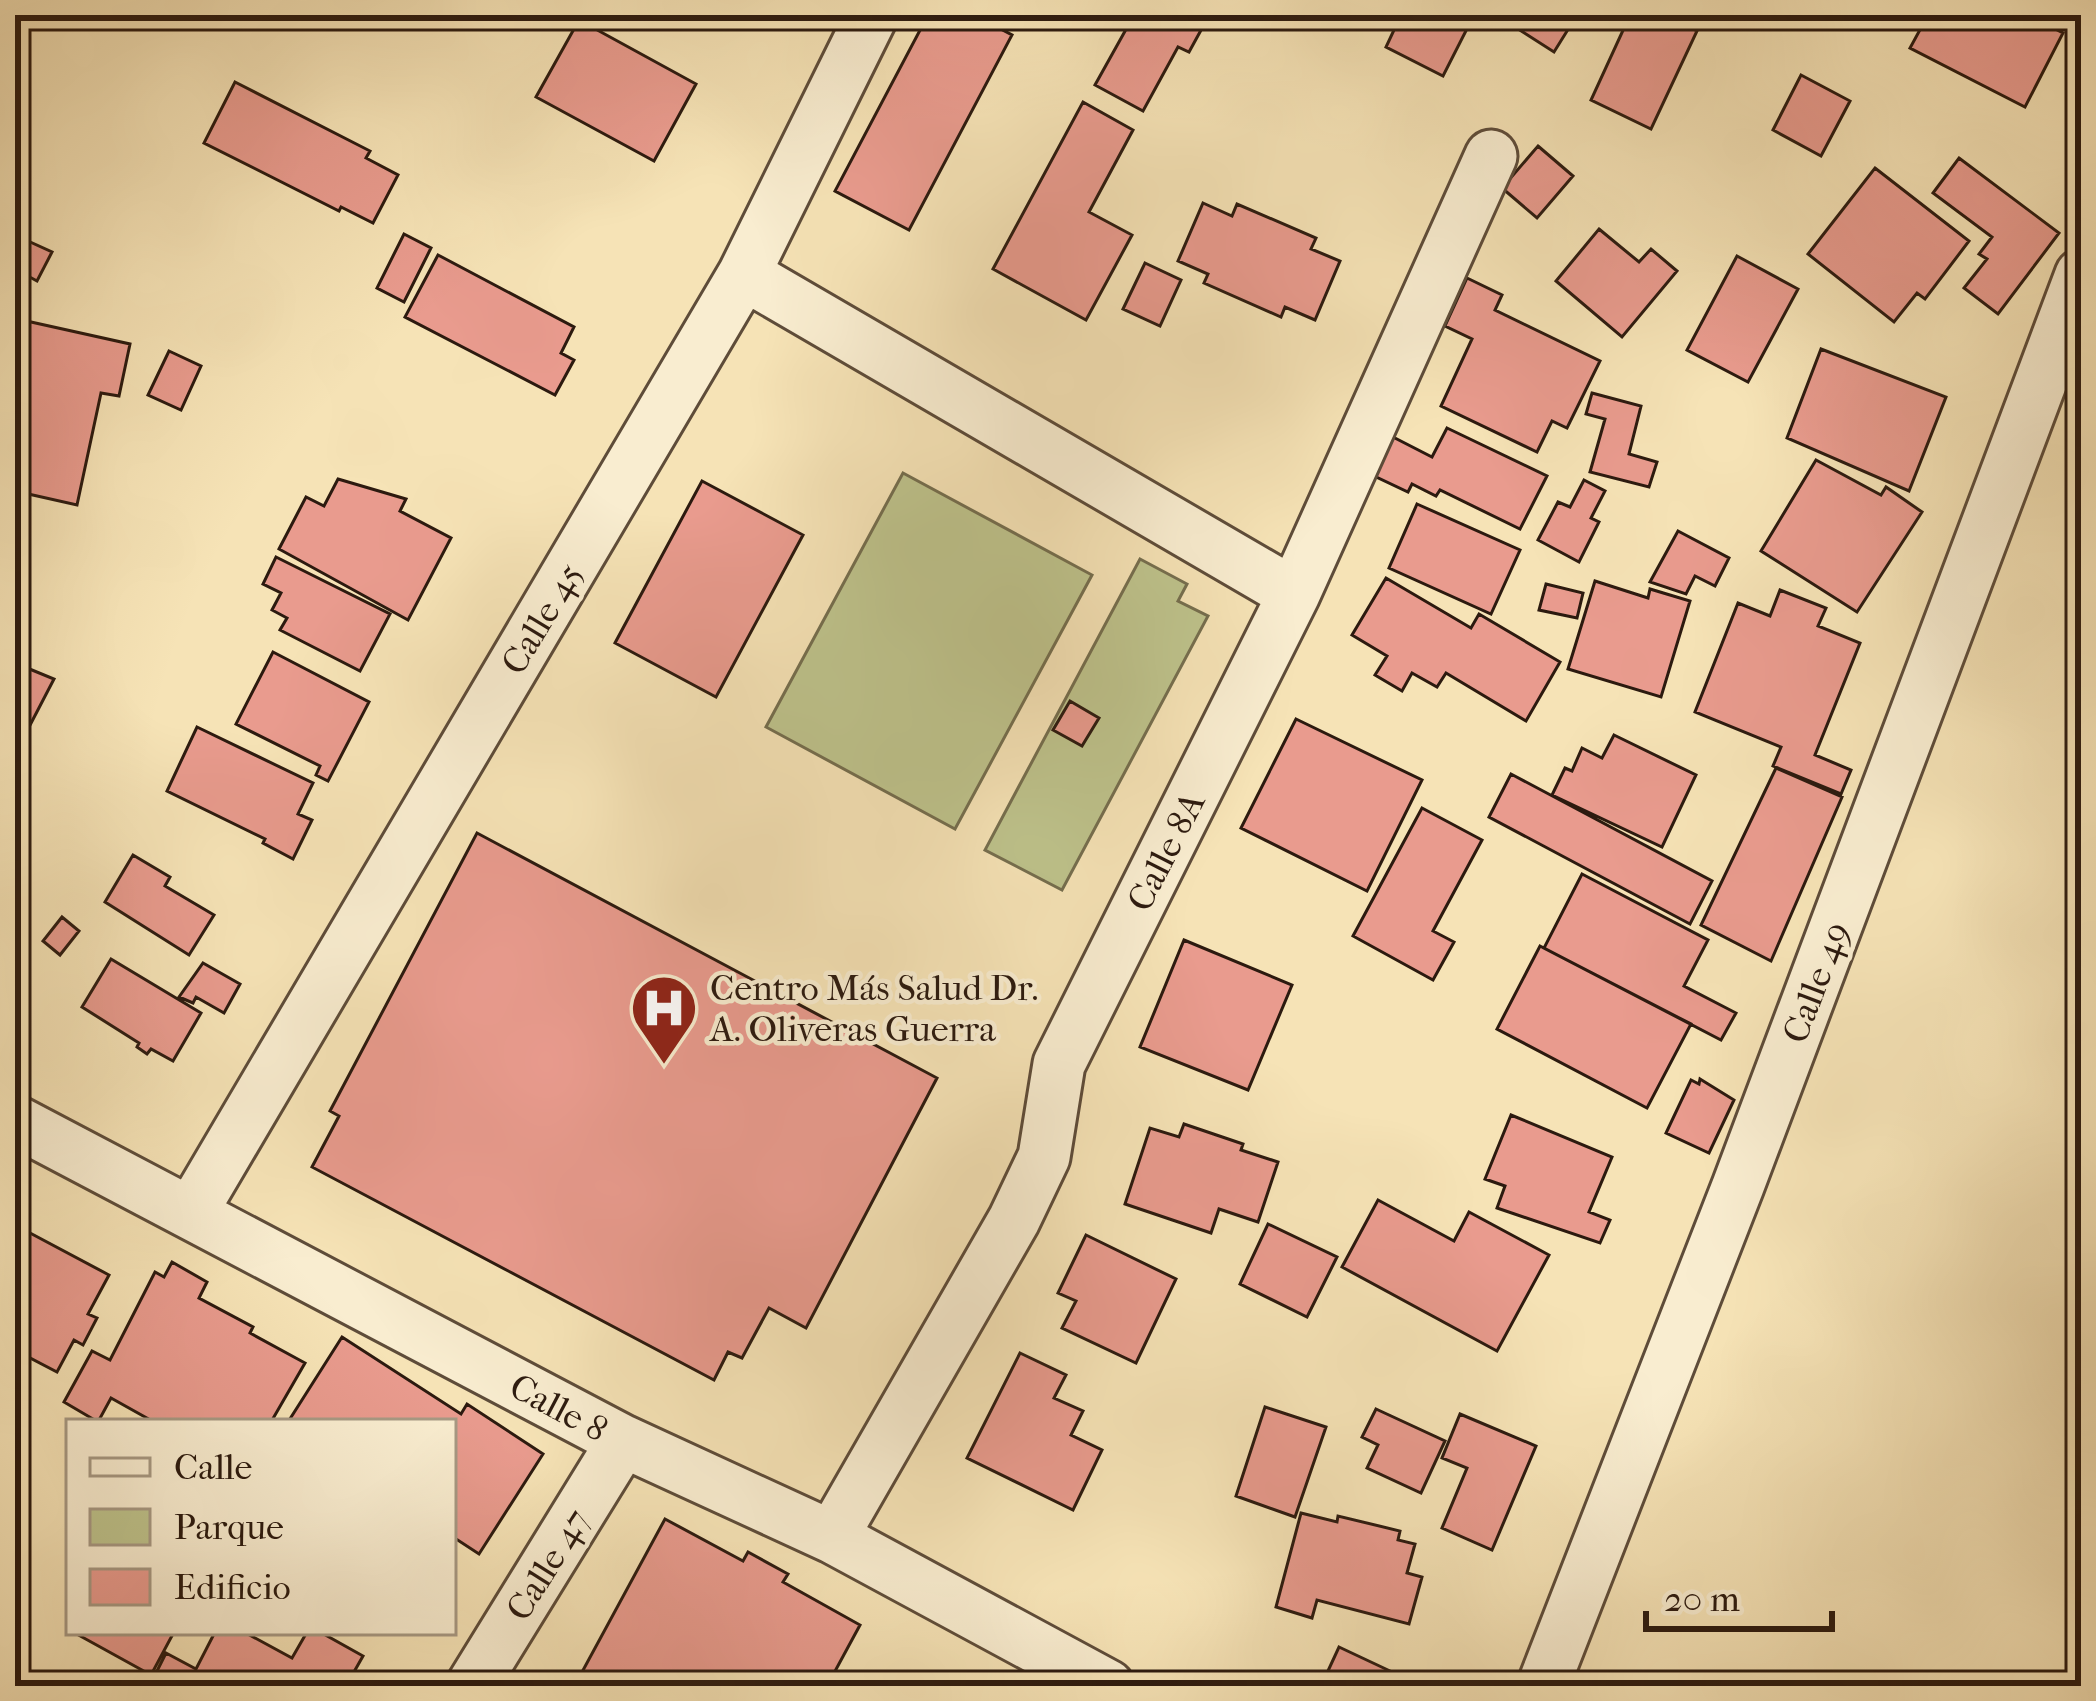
<svg xmlns="http://www.w3.org/2000/svg" width="2096" height="1701" viewBox="0 0 2096 1701" font-family="'IM FELL French Canon',serif">
<rect width="100%" height="100%" fill="#f6e3b6"/>
<filter id="stains"><feTurbulence type="fractalNoise" baseFrequency=".00167" numOctaves="4"/><feColorMatrix values="0 0 0 0 .2 0 0 0 0 .09 0 0 0 0 .02 0 0 0 .5 -.17"/></filter>
<radialGradient id="worn" r=".72"><stop offset=".6" stop-color="#630" stop-opacity="0"/><stop offset="1" stop-color="#630" stop-opacity=".3"/></radialGradient>
<path fill="#bec38c" stroke="#756e4e" stroke-width="3" d="M903,473L1092,575L955,829L766,727Z
M1140,559L1187,584L1178,601L1208,616L1062,890L985,850Z"/>
<path fill="#e99b8e" stroke="#2c1a0f" stroke-width="3" d="M928,15H974L1012,35L909,230L835,191Z
M1134,15H1195L1206,21L1189,52L1178,47L1143,111L1095,85Z
M1401,15H1474L1443,76L1386,47Z
M1502,15H1577L1554,52L1501,18Z
M1630,15H1662L1697,31L1651,129L1591,100Z
M1928,15H2028L2063,33L2025,107L1910,48Z
M579,20L696,84L654,161L536,97Z
M1801,75L1850,101L1821,156L1773,130Z
M235,82L370,151L366,158L398,175L373,223L341,207L339,211L204,143Z
M1083,102L1133,130L1089,212L1132,235L1086,320L993,269Z
M1538,146L1573,176L1537,218L1502,188Z
M1959,158L2059,233L1998,314L1964,288L1987,259L1979,254L1992,237L1933,193Z
M1875,168L1969,241L1925,299L1917,293L1894,322L1808,254Z
M1203,203L1232,216L1237,204L1316,238L1311,249L1340,261L1315,320L1285,307L1281,317L1204,283L1208,274L1178,261Z
M1599,229L1639,262L1651,249L1677,271L1622,337L1556,281Z
M404,234L431,248L404,302L377,288Z
M17,236L52,252L37,281L15,269Z
M438,255L574,327L561,353L574,360L555,395L405,317Z
M1737,256L1798,289L1748,382L1687,350Z
M1145,263L1181,280L1160,326L1123,309Z
M1467,278L1502,295L1495,310L1600,361L1567,428L1552,421L1537,452L1441,406L1472,339L1445,326Z
M22,320L130,344L119,396L101,393L77,505L15,491V353Z
M1821,349L1946,397L1909,491L1787,438Z
M169,351L201,366L181,410L148,395Z
M1592,393L1641,406L1629,454L1657,462L1649,487L1590,472L1605,419L1586,414Z
M1447,428L1547,476L1520,529L1440,490L1436,496L1412,484L1408,492L1370,474L1389,435L1432,457Z
M1816,460L1881,495L1886,487L1922,512L1857,612L1761,551Z
M338,479L406,499L400,511L451,538L408,620L279,549L306,497L324,506Z
M1584,480L1605,491L1591,518L1599,522L1579,562L1538,540L1558,502L1570,507Z
M702,481L803,535L716,697L615,643Z
M1417,504L1520,550L1491,614L1389,568Z
M1678,531L1729,558L1715,586L1695,576L1686,594L1650,582Z
M276,557L390,614L360,671L280,630L287,618L272,610L281,593L263,584Z
M1386,578L1471,628L1479,614L1560,662L1526,721L1446,673L1437,687L1412,673L1402,691L1375,675L1387,656L1352,635Z
M1595,581L1648,598L1650,589L1690,601L1661,697L1568,669Z
M1546,584L1583,593L1577,618L1539,610Z
M1780,590L1826,608L1818,626L1860,643L1815,755L1851,770L1841,794L1773,766L1781,747L1695,712L1738,603L1770,616Z
M273,652L369,702L328,781L316,775L320,766L236,724Z
M15,663L54,679L15,754Z
M1070,701L1099,718L1082,746L1053,730Z
M1296,719L1422,780L1367,891L1241,828Z
M197,727L313,783L298,814L312,820L293,859L263,843L265,839L167,791Z
M1614,735L1696,775L1662,847L1552,795L1565,768L1572,771L1582,748L1602,758Z
M1776,768L1842,797L1771,961L1701,925Z
M1511,774L1712,881L1690,924L1489,817Z
M1422,808L1482,840L1433,931L1454,942L1433,980L1353,936Z
M477,833L937,1078L806,1328L769,1308L742,1358L728,1352L714,1380L312,1167L339,1116L330,1111Z
M133,855L170,877L165,886L214,915L189,955L105,902Z
M1582,874L1708,940L1684,986L1736,1013L1721,1040L1544,948Z
M62,917L79,931L60,955L43,941Z
M1184,940L1292,985L1248,1090L1140,1047Z
M1540,946L1691,1024L1647,1108L1497,1029Z
M111,959L201,1013L173,1061L151,1049L147,1054L137,1047L139,1043L82,1007Z
M203,963L240,984L224,1013L196,997L193,1003L179,997Z
M1700,1079L1734,1100L1709,1153L1666,1133L1691,1080L1699,1084Z
M1511,1115L1612,1157L1589,1212L1610,1220L1600,1243L1497,1208L1505,1186L1485,1179Z
M1184,1124L1243,1144L1241,1150L1278,1162L1258,1222L1219,1209L1211,1233L1125,1204L1150,1128L1179,1137Z
M1378,1200L1454,1241L1469,1212L1549,1255L1497,1351L1342,1267Z
M1268,1224L1337,1257L1307,1317L1240,1284Z
M15,1225L109,1275L88,1314L97,1318L83,1345L74,1340L57,1372L15,1350Z
M1086,1235L1176,1279L1136,1363L1062,1328L1076,1301L1058,1293Z
M172,1262L207,1282L199,1298L253,1327L250,1333L305,1363L271,1422H154L111,1398L98,1422L64,1402L92,1351L110,1360L155,1272L164,1277Z
M342,1337L461,1414L467,1404L543,1454L479,1554L453,1537V1422H288Z
M1020,1353L1066,1375L1054,1398L1083,1411L1071,1435L1102,1450L1073,1510L967,1458Z
M1265,1407L1326,1427L1295,1517L1236,1496Z
M1376,1409L1445,1441L1421,1493L1367,1468L1378,1445L1362,1437Z
M1460,1414L1536,1446L1492,1550L1442,1528L1467,1468L1442,1458Z
M1301,1513L1337,1522L1338,1516L1400,1531L1398,1540L1415,1544L1407,1573L1422,1577L1409,1624L1317,1600L1312,1618L1276,1607Z
M665,1519L743,1561L748,1552L788,1574L783,1582L860,1625L827,1686L575,1685Z
M73,1632H174L151,1675Z
M215,1632H244L292,1658L307,1632H320L363,1656L346,1686H326L317,1681L314,1686H169L154,1677L166,1653L196,1669Z
M1339,1647L1422,1686H1321Z"/>
<g fill="none" stroke-linecap="round" stroke-linejoin="round">
<g stroke="#5e4c39" stroke-width="57">
<path id="street" d="M744,274L1294,594
M15,1121L623,1441L832,1537L1108,1686
M192,1211L744,274L872,15
M832,1537L1014,1220L1044,1157L1059,1064L1294,594L1491,156
M472,1686L623,1441
M1543,1686L1738,1186L2081,275"/>
</g>
<use href="#street" stroke="#f9edd0" stroke-width="51"/>
</g>
<defs>
<g id="hospital-pin" transform="scale(3.45)"><path d="M0 17L-7.5 6A9.5 9.5 0 1 1 7.5 6Z" fill="#8f2418" stroke="#f9edd0"/><path d="M-5-5h3v3.5h4V-5h3V5h-3V1.5h-4V5h-3Z" fill="#fff"/></g>
</defs>
<g fill-rule="evenodd">
<use href="#hospital-pin" x="664" y="1008"/>
</g>
<g text-anchor="middle" stroke-width="9" stroke-linejoin="round" paint-order="stroke">
<g font-size="36" fill="#2c1a0f" stroke="#f9edd0">
<text transform="translate(541 618) rotate(-59)" y="13">Calle 45</text>
<text transform="translate(1165 851) rotate(-63)" y="13">Calle 8A</text>
<text transform="translate(1815 982) rotate(-69)" y="13">Calle 49</text>
<text transform="translate(559 1407) rotate(28)" y="13">Calle 8</text>
<text transform="translate(547 1564) rotate(-58)" y="13">Calle 47</text>
</g>
<g font-size="36" fill="#2c1a0f" stroke="#f9edd0" text-anchor="start">
<text x="710" y="1000">Centro Más Salud Dr.<tspan x="710" dy="41">A. Oliveras Guerra</tspan></text>
</g>
</g>
<rect width="2096" height="1701" fill="none" stroke="#f6e3b6" stroke-width="60"/>
<rect x="18" y="18" width="2060" height="1665" fill="none" stroke="#2c1a0f" stroke-width="6"/>
<rect x="30" y="30" width="2036" height="1641" fill="none" stroke="#2c1a0f" stroke-width="3"/>
<rect x="66" y="1419" width="390" height="216" fill="#f9edd0" stroke="#a79983" stroke-width="3"/>
<rect x="90" y="1458" width="60" height="18" fill="#f9edd0" stroke="#a79983" stroke-width="3"/>
<text x="174" y="1479" font-size="36" fill="#2c1a0f">Calle</text>
<rect x="90" y="1509" width="60" height="36" fill="#bec38c" stroke="#a79983" stroke-width="3"/>
<text x="174" y="1539" font-size="36" fill="#2c1a0f">Parque</text>
<rect x="90" y="1569" width="60" height="36" fill="#e99b8e" stroke="#a79983" stroke-width="3"/>
<text x="174" y="1599" font-size="36" fill="#2c1a0f">Edificio</text>
<path d="M1646 1611v18h186v-18" fill="none" stroke="#2c1a0f" stroke-width="6"/>
<text x="1664" y="1611" font-size="36" fill="#2c1a0f" stroke="#f9edd0" stroke-width="9" paint-order="stroke">20 m</text>
<rect width="100%" height="100%" filter="url(#stains)"/>
<rect width="100%" height="100%" fill="url(#worn)"/>
</svg>
